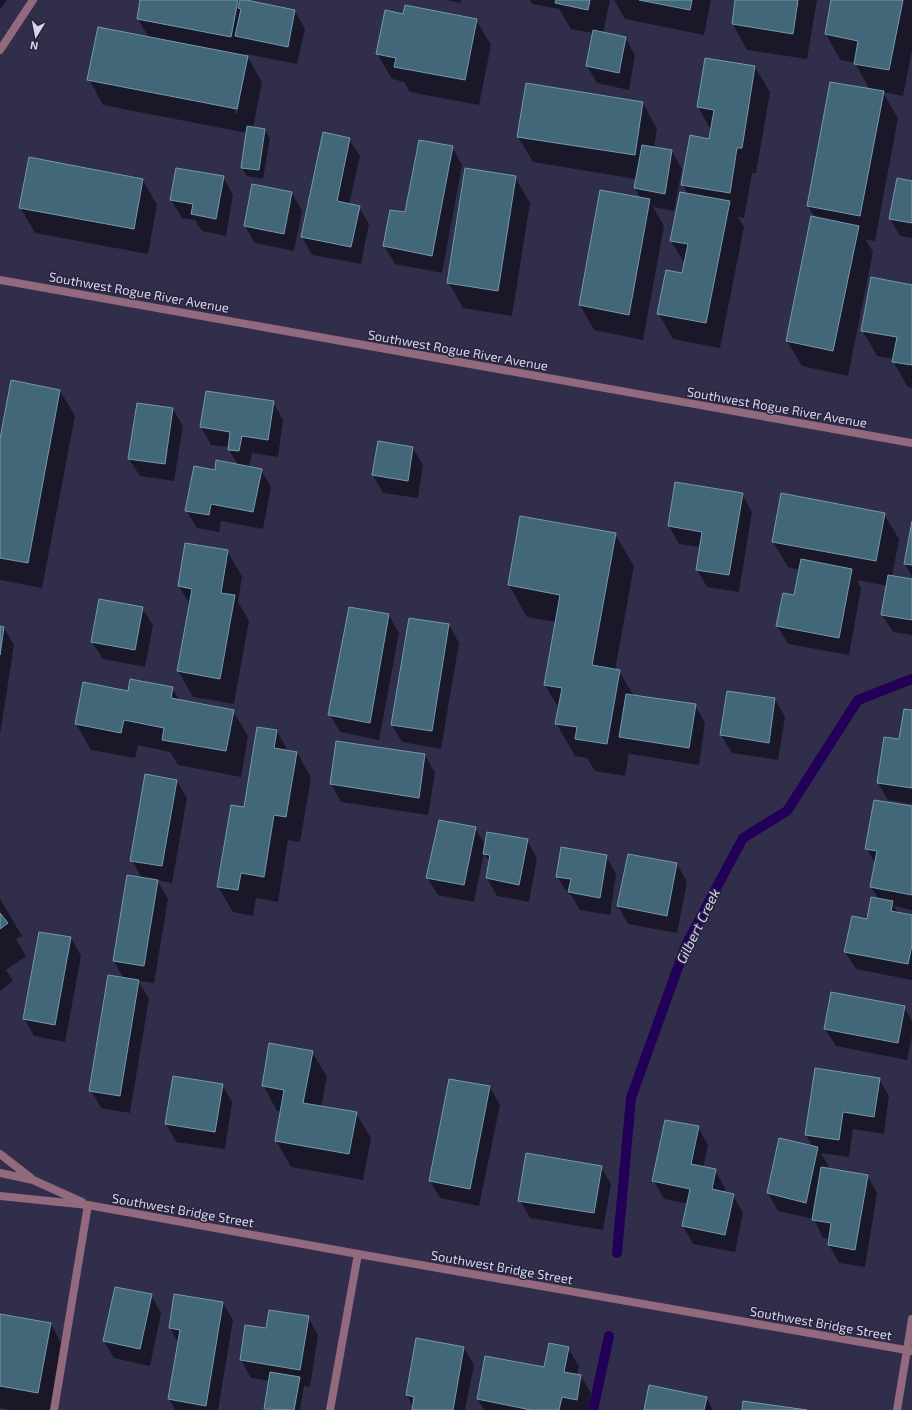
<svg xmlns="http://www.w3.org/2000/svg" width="912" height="1410" viewBox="0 0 912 1410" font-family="'Exo 2',sans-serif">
<rect width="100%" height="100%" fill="#312e4b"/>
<path fill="#0007" fill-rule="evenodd" d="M0,0H7L1,9L0,8Z
M141,0H247L248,1L295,11L305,29L297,64L247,54V56L262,82L253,128L265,130L270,138L263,179L247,176L242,168L247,133L103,105L89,79L149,38L138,19ZM242,77H244L237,114L235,113Z
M446,0H461V3Z
M530,0H610L603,33L625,37L635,55L629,90L597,83L587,66L593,33L571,29L559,9L532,4Z
M614,0H711L704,35L625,19Z
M736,0H817L807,59L747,50L733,24Z
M832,0H912V51L903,96L883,92L898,118L875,241L866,240L873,252L848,376L802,366L787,341L815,218L808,206L831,83L870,90L855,63L840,60L826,34Z
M404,15L476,20L491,45L479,105L410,92L404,82L392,79L377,54Z
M755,67L770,92L756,173H752L744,218L738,217L744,227L720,348L673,339L658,313L683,274L685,264L671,241L688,194L683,185L710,140L711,130L698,107Z
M643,103L657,129L654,148L672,151L682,169L674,211L653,207L664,226L643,340L594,330L580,305L641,199L635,188L636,179L533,162L518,137Z
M349,139L360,156L349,205L359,207L369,224L361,264L312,255L302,237Z
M452,147L462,165L442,273L395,264L384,246Z
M223,177L233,195L226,236L202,231L195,220L182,218L171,200Z
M515,177L530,203L512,316L463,308L449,283Z
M143,180L157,205L148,254L35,233L20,207Z
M912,183V238L900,236L890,219Z
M292,193L302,211L294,251L255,243L245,226Z
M912,286V388L908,387L893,361L894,359L877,356L862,330Z
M60,391L75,416L42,588L0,580V445Z
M273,402L283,420L278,457L252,453L249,467L261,470L271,487L263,529L221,521L219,532L197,528L186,510L215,471L238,465L229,450V447L211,445L201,427Z
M173,409L183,426L174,481L140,476L129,459Z
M379,442L413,448L423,465L418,498L383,493L373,475Z
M676,483L742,494L752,512L739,592L707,587L697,570L701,547L679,544L669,526Z
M884,514L899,539L892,577L912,580V635L893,632L882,615L887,586L857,580L861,588L849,655L788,644L777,626L795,596L800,570L788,567L773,542Z
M912,526V576L905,564Z
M615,534L634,566L615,670L619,671L634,696L695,705L705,723L699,765L630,754L629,752L625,776L595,771L587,758L575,756L556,723L559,709L545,685L556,622L527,617L509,585Z
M227,551L242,576L238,602L249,621L234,704L193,697L178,671L190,605L179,586Z
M142,608L153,625L145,667L103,659L92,642Z
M350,608L389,615L399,633L379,740L340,732L330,715Z
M449,625L459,643L441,749L402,742L392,725Z
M0,627L4,628L14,645L0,735Z
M172,688L180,701L233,711L248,736L241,777L178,765L170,752L138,745L135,758L91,750L76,724L129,692Z
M775,699L785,717L778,760L732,753L721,735Z
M912,711V804L888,800L878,783L900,740Z
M277,731L288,751L297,752L311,778L300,842L288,840L278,902L256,898L253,916L233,912L218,887L245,808Z
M337,742L425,755L435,773L428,815L341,802L331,784Z
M177,781L187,798L172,883L157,880L168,899L154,983L138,981L149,998L130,1113L101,1108L91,1091L124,979L114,961L128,876L142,879L132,860Z
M912,807V910L894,906L898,913L912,916V980L856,969L845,952L868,920L879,900L871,887L875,864L867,848Z
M475,828L486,846L527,840L537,858L529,902L497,896L487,878L490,863L484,853L474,902L438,895L427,877Z
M629,855L677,864L687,882L677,933L628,924L618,906Z
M606,856L616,874L610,915L580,910L571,895L568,894L557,877Z
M0,899L22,936L16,939L26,956L6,970L13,981L0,991Z
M71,938L81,956L65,1042L34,1036L24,1018Z
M904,1007L912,1021V1036L907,1060L836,1046L825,1029Z
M312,1052L327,1077L321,1107L356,1113L371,1138L363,1180L291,1167L276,1141L282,1112L277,1111L263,1085Z
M879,1079L889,1096L884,1134L853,1129L849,1157L821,1153L828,1165L827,1169L867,1175L877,1193L865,1267L839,1263L829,1245L830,1239L823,1238L814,1219L778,1211L768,1193L779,1139L813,1147L806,1135Z
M222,1085L232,1102L225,1149L176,1142L166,1124Z
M490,1087L500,1105L479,1206L440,1198L430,1181Z
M698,1127L708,1145L703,1168L715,1170L725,1188L724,1193L733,1195L743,1213L735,1252L693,1244L683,1226L688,1204L664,1199L654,1181Z
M601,1167L611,1184L603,1230L530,1218L520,1200Z
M151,1295L161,1313L150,1366L114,1358L104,1341Z
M223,1303L233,1320L218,1410H175L169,1399L178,1343L170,1328Z
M0,1315L51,1324L65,1350L54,1410H10L0,1408Z
M308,1317L318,1335L310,1387L304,1386L300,1410H266L270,1381L251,1378L241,1360L267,1329Z
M417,1339L464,1348L474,1365L465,1410H413V1407L407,1395Z
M568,1348L579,1366L577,1375L581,1376L591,1393L588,1410H484L478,1399L544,1368Z
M706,1397L713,1410H645Z"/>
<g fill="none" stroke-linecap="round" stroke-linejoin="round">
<path stroke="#220058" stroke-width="10" d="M617,1253L631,1098L686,945L743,838L787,811L858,700L912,679
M593,1410L609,1336"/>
</g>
<path fill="#416779" stroke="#729aad" d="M140,0H238L231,37L137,19Z
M240,0H246L295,10L288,47L235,36L241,9L238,8Z
M556,0H590L588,10L555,3Z
M639,0H692L690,10Z
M735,0H798L793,34L732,24Z
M831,0H903L889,70L854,64L858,41L825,34Z
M405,5L477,19L465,80L394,67L396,58L376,54L385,10L403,14Z
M98,27L248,56L237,109L87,80Z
M593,30L626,37L619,73L586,66Z
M705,58L755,66L742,148H737L730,193L681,185L690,135L709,139L714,110L697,107Z
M830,82L884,91L860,216L807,206Z
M526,83L643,102L635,155L517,137Z
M247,126L265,129L259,170L241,168Z
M323,132L350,138L337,201L360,206L351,247L301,237Z
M419,140L453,146L432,256L383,246L390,210L405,212Z
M642,145L672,150L665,194L634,188Z
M29,157L143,179L134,229L19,208Z
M176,168L224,176L216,219L191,214L193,204L170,200Z
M465,168L516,176L498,291L447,283Z
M897,178L912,181V223L889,219Z
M252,184L292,192L284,234L244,226Z
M600,190L650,199L629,315L579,305Z
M680,192L730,201L706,323L657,314L666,270L682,273L688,244L670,241Z
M811,216L859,226L833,351L786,341Z
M871,277L912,285V365L892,362L897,337L861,331Z
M11,380L60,390L28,563L0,558V439Z
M206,391L274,401L268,440L242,436L239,451L228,450L230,432L200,427Z
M137,403L173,408L165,464L128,459Z
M378,441L413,447L408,481L372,475Z
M216,460L262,469L253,512L211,504L209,515L185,511L194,466L215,470Z
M675,482L743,493L729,575L696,570L702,532L668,526Z
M781,493L885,513L876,561L772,542Z
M520,516L616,533L592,665L620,670L607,744L575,739L577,727L555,724L562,688L544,685L560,595L508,585Z
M912,521V565L904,564Z
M185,543L228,550L221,593L235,595L220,679L177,671L192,589L178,586Z
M801,559L852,569L839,638L776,626L783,593L794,595Z
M888,575L912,579V620L881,615Z
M99,599L143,607L135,650L91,642Z
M349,607L389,614L370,723L328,715Z
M409,618L449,624L432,731L391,725Z
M0,626L4,627L0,655Z
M130,679L173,687L171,698L234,710L226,751L162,740L164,728L124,720L121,733L75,724L83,682L128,691Z
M727,691L775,698L769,743L720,735Z
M626,694L696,704L689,748L619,737Z
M904,709L912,710V788L877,783L884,737L899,739Z
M257,727L277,730L274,748L297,752L286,817L274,815L264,877L241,873L238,890L217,887L231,805L244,807Z
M336,741L425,754L419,798L330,784Z
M145,774L177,780L162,866L130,861Z
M874,800L912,806V895L870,887L877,851L865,849Z
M439,820L476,827L464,885L426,878Z
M487,832L528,839L519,885L486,878L490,855L483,854Z
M561,847L607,855L600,898L568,892L571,879L556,877Z
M628,854L677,863L667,916L617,906Z
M127,875L158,880L144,966L113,961Z
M871,897L893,901L891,911L912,915V945L908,964L844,952L852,916L867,919Z
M0,913L8,923L0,929Z
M39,932L71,937L55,1025L23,1019Z
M108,975L139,980L120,1096L89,1091Z
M831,992L905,1006L898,1043L824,1029Z
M269,1043L313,1051L303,1103L357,1112L349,1154L275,1141L284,1090L262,1086Z
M815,1068L880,1078L874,1117L843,1112L839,1140L805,1135Z
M173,1076L223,1084L215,1132L165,1124Z
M449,1079L490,1086L470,1189L429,1181Z
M665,1120L699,1126L691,1164L716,1169L712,1189L734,1194L725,1235L682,1226L690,1189L652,1181Z
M779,1138L818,1147L806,1203L767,1193Z
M526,1153L602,1166L594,1213L518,1201Z
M821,1167L868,1175L855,1250L828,1245L831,1223L812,1220Z
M115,1287L152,1294L140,1349L103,1341Z
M174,1294L223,1302L206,1406L168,1399L180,1330L169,1328Z
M269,1310L309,1316L300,1370L240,1360L245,1325L266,1328Z
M0,1314L51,1323L38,1393L0,1386Z
M416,1338L464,1347L453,1410H412L414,1397L406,1395Z
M549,1343L569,1347L564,1372L581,1375L577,1400L562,1397L559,1410H531L477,1399L485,1356L544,1367Z
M270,1372L300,1377L294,1410L264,1409Z
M649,1385L707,1397L704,1410H644Z
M743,1401L807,1410H742Z"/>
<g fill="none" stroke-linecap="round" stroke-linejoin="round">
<path stroke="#93697d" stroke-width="8" d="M54,1410L88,1205"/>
<path stroke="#93697d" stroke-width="8" d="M0,50L33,0
M0,280L912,443
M907,1350L912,1319
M330,1410L358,1254"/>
<path stroke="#93697d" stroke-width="8" d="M0,1154L31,1178
M0,1173L33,1180L82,1202
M0,1196L88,1205L358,1254L912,1351
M897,1410L907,1350"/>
</g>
<g text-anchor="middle" stroke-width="3" stroke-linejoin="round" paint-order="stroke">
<g font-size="13" fill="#d8d7ea" stroke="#282440">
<text transform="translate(139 292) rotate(10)" y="5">Southwest Rogue River Avenue</text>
<text transform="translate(458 350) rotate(10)" y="5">Southwest Rogue River Avenue</text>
<text transform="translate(777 407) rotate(10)" y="5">Southwest Rogue River Avenue</text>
<text transform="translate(183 1210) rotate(10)" y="5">Southwest Bridge Street</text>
<text transform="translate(502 1267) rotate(10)" y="5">Southwest Bridge Street</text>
<text transform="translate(821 1323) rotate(10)" y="5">Southwest Bridge Street</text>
</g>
<g font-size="14" font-style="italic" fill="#d8d6ee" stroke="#282440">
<text transform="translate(698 926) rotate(-64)" y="5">Gilbert Creek</text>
</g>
</g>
<g transform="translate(36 36) rotate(190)" stroke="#282440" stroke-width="3" paint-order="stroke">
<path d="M0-3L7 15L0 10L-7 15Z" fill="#d8d7ea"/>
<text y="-6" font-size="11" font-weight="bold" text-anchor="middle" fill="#d8d7ea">N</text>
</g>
</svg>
